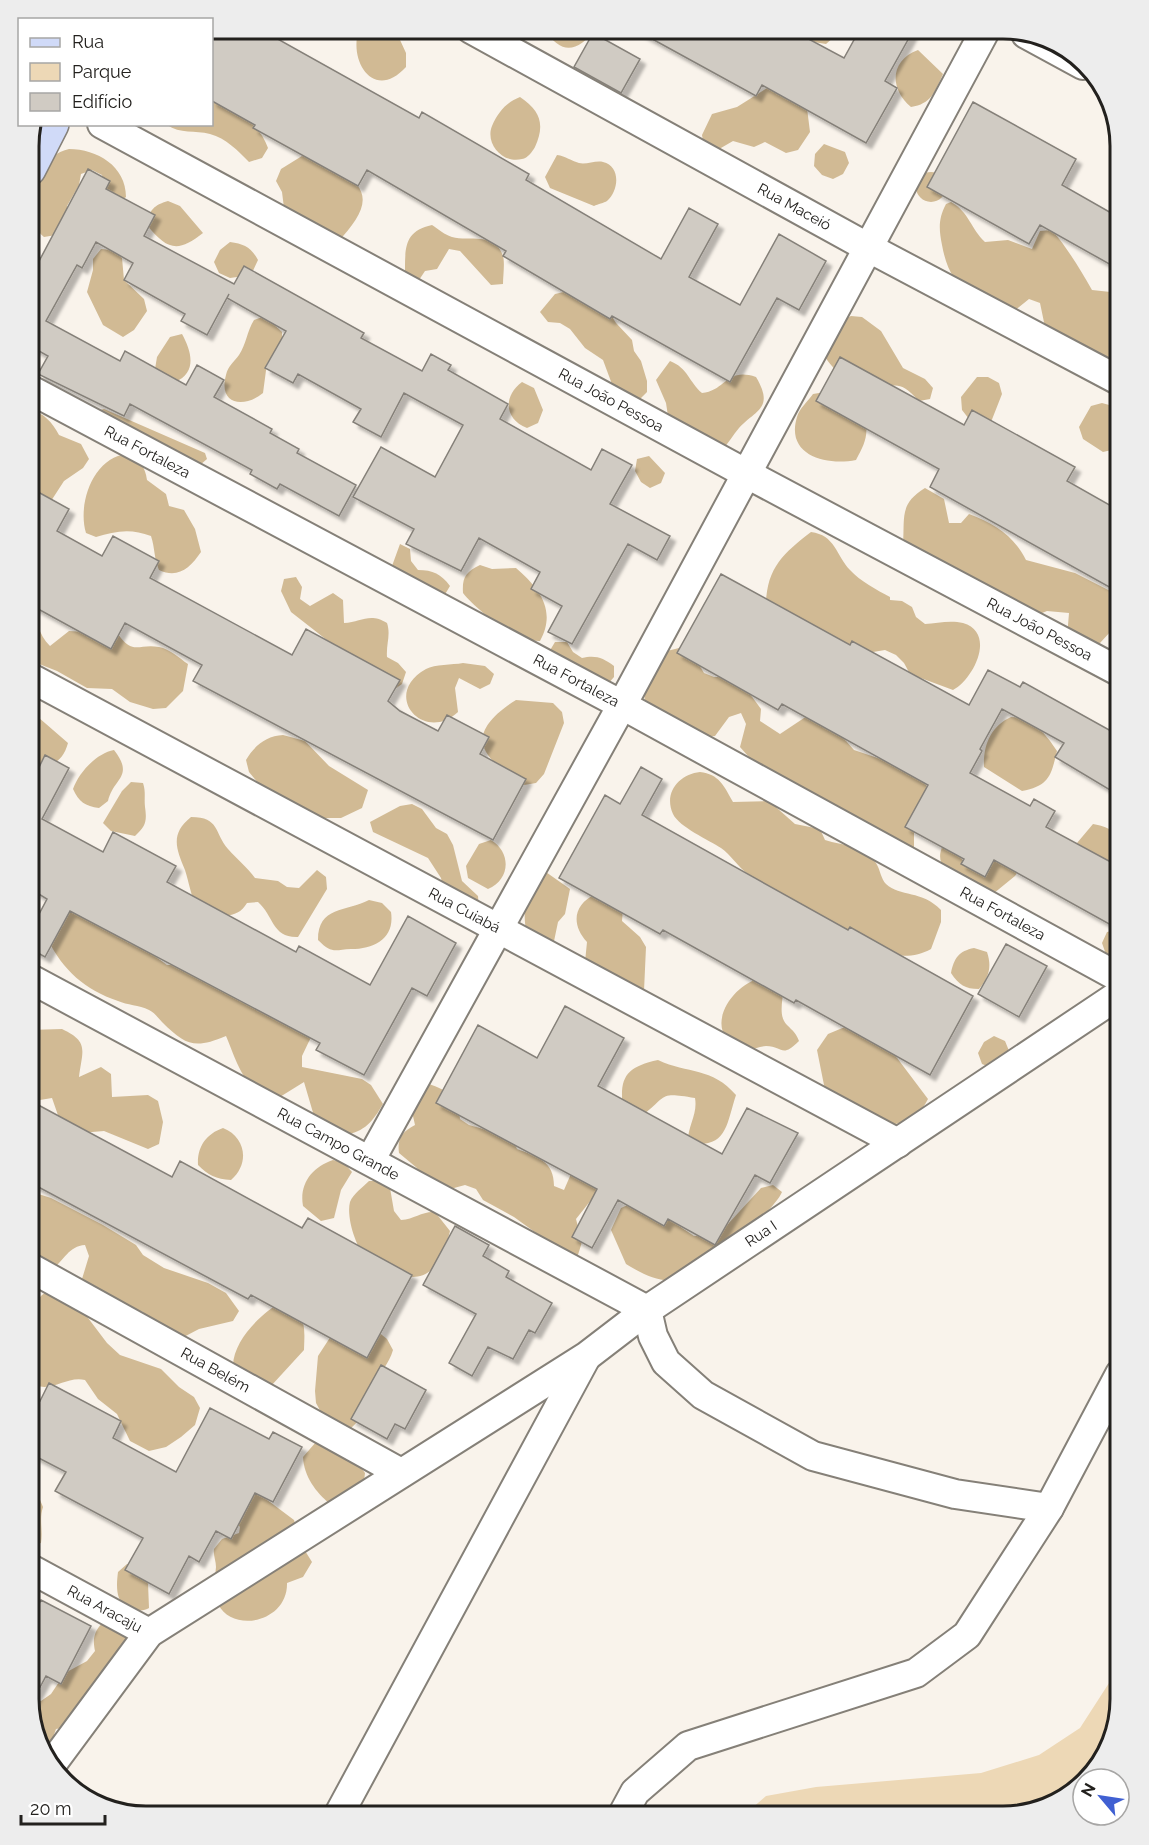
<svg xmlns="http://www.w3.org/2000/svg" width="1149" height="1845" viewBox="0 0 1149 1845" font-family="Raleway,sans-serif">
<defs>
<filter id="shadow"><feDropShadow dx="5.5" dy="5.5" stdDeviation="1.5" flood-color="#0004"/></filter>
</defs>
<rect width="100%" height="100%" fill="#f9f3eb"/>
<path fill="#edd8b6" d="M1120,1666V1699L1105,1758L1055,1804L1003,1816H743L766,1796L816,1787L981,1773L1039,1755L1080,1728Z"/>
<path fill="#d1ba94" d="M359,29H395L406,53V67C374,102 348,61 359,29Z
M544,29H597C577,51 563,57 544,29Z
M796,29H843L826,44L814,42Z
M918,50L943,74C935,92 931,104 911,107C889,89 890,60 918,50Z
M779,87L807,108L810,132L798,150L786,153L765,142L754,147L733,141L714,152L704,147L702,135L712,114L737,107L767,88Z
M520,97C541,111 545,125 535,147C532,152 528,158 522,159C502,164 485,143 492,126C498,112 507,102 520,97Z
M212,102C236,109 260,124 268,148L262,158L249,162C238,151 226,138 210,134C195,130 180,134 167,125L212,124Z
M824,144L845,152L849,163L843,174L833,179L822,175L814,166L815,154Z
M69,149C97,149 126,166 126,197L117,204L108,199L102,175L92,170L81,174L79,185L67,206L71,217L56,235L44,237C28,224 37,213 38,195C40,173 45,155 69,149Z
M557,155C566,156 571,161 579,163C586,165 596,160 603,162C621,166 619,191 607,201C604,203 598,204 594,206L550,188L545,177Z
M302,156C316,156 324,162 336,169C378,191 364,213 338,242L285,216L282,192L276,181L281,169Z
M916 187a15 15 0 1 1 30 0a15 15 0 1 1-30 0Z
M168,201L180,206L203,233C178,253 167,250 147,225C149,210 154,205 168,201Z
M951,202C969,212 971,229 985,242L1008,240L1032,249L1040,231L1052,230C1068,249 1080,269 1092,290L1120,293V363L1045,327L1040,303L1029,299L1014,311C973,292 951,294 942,245C939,230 938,219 946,204Z
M432,225C438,229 445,235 452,237C469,242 495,231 503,256C505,263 503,276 503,284L491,285L460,251L449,249L437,269L425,271L419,280L405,273C405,248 404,231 432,225Z
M230,242C244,244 251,247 258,260L251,275L230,278L219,273L214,262L220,250Z
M101,249L113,250L122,258L124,280L144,299L147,311L134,330L123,337L103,325L87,292L93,270V259Z
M568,291L604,304L616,323L632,340L634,351L641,361L647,381V392L637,402L616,395L603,360L585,348L570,329L560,323L548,322L540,312L555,294Z
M265,316L282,332V343L267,363L263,393C243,409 218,404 226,375C228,366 234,362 239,355C246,345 247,331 254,320Z
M851,316L862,317L881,331L903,368L925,379L933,388L930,399L919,401C895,375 895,390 868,388C850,386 829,367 822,351L838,322Z
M182,334C192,352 197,373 175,382L155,369L157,357L170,337Z
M670,361C688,368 689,382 702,393C726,391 726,367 756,377C775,409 755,410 739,428C733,435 729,442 724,448L668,416L666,403L656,380Z
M977,377H988L999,383L1002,394L991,422L969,419L962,410L961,397Z
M522,382L534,388L543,410L538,423L527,428C504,419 503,396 522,382Z
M825,392L865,419C869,436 864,445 856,460C827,466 785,456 797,417C799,409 808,401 813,394Z
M1102,403L1120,408V448L1103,452L1083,439L1079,427L1091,406Z
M29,409C44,413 52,422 59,435L81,444L89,459L83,468L64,481L29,535Z
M104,409L205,453L207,459L200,465L96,411Z
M127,454C140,460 145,466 147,480L166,494L169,506L184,510L195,529L201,552C190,568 178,579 159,570C154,559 155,548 151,536C131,528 115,531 96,537L86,533C77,503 94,457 127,454Z
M649,456L665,473L661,483L650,488L641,482L635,471L637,459Z
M925,488L944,499L949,523H961L969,514C995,524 1014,536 1026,560L1075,573L1120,596V665L1117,660L1119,639L1111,631L1100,643L1081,645L1067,637L1069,613L1047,611L1032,617L903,544C905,517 899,504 925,488Z
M811,532C835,535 836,555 850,570C860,581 877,590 890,597V600L902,601L912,607L916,617L925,624C937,623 951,620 963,623C997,633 973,680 953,690L910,674L904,663L896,655L885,650L861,654L766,604C767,567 784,553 811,532Z
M400,544L410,549L411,561L418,570C433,570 441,574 450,586L444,596L398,575L392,566Z
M480,565L492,569L516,568C539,588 557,610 540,641C518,642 477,611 463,593C462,577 466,572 480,565Z
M296,577L302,587L300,599L310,606L333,593L343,600L344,623C361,622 370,612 387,623C391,635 386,644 387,657L398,663L406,672L402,684L392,691L291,612L281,591L284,579Z
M29,604C37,618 38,635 50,646L69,631L118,634C133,656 139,643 159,647C170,649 179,658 188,664L183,691L166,708L153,709L130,702L112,689L87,688L57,671L34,662L29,656Z
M555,642H567L573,652L582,658C596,655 603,658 614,666V677L607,685L549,652Z
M679,648L698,663L704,673L714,677H726L747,690L761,709L760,721L780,734L810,714L839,733L854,750L910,769L927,786L914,832V854L756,765L740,747L746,724L741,713L729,717L715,736L705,737L645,703L644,692L667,651Z
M463,663L485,666L494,674L490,684L480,689L459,678L455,688L458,712C424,744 380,695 426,669C435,664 452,665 463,663Z
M29,697L38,717L68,743C62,765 49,766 29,771Z
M516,700L553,703L562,712L564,723L544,774L536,783L524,785C516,776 507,772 498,765C465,739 492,715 516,700Z
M1011,717C1033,718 1046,734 1057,751C1051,776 1049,786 1022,791L984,767C983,745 991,726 1011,717Z
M283,735L305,741L329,766L368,790L362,808L341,818H315L263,789L249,772L246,760C254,746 266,736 283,735Z
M114,750C135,777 113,778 108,801L99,808C85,806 79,802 73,789C79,772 97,753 114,750Z
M700,772C719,774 724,786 733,802L769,801L795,824L820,829L825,840C843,846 864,845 876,863C880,869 881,879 886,884C900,897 922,890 941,910V922L931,949C885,975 826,920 788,897C775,889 760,882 748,874C738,867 731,855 721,848C709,840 679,827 673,814C663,792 680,774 700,772Z
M131,782L143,783C146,792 144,798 145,807C147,821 146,826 135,836L111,831L103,823L122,791Z
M412,804L422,809L436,828L447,834L453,845L462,881L478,896L479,909L464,926L453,922L447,912L441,878L428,858L373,832L370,822L400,806Z
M191,817C220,817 214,833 228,849C237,859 247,867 255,878L278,881L287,887L299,888L317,870L326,877L327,889L298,937C272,938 274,916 258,902L247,903C236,922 214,916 196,906C191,895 189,883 185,870C176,848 170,834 191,817Z
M1093,824C1122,829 1126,844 1117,870L1076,856L1077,843Z
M947,839L967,847L961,858L968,867L1006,848L1021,866L1015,876L988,898C964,883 924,870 947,839Z
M491,840C512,853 510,880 488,889L468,878L466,866L479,844Z
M543,870L570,889L565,914L558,922L553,946L526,931C522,905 527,889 543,870Z
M596,894L623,909L622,921L640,937L646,947L644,991L635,995L585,962L587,942C571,925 573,904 596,894Z
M369,900L382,903L391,912C395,938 375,949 351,949C334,950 332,954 318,940C318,906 346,912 369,900Z
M68,905L91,907L127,942L148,951L167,965H178L312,1035L302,1056V1067L362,1079L371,1085L383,1104C373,1121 365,1132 344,1135L314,1116L304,1082L275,1100C242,1086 239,1067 226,1036C195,1049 186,1046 162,1022C158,1018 154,1012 149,1010C139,1005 127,1005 118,1001C85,990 63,970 48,940Z
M1119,929L1120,930V973L1110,966L1102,943L1107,932Z
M974,948L987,952C992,967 989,977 979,989C965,989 959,985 951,973C954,958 959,951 974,948Z
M762,978L783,990C783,1001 778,1016 787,1025C793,1031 796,1033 799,1041C781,1059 783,1046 766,1046C759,1046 750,1052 743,1049C699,1034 731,983 762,978Z
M852,1024L876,1030L928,1099C921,1113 910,1122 895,1124L829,1097L824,1085L817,1050L828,1034Z
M62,1029C90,1042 82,1051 79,1077L101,1067L111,1074L112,1097L148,1095L158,1101L163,1122L159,1144L148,1149L104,1131L80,1133L60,1121L52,1098L40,1100L29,1098V1030Z
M994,1036L1005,1041L1014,1063L994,1069L982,1064L978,1053L984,1042Z
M658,1060C688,1074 712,1067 736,1095C726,1126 727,1149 688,1143C687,1126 698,1115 695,1098C659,1092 668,1095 643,1115L623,1109C619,1077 626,1067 658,1060Z
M420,1081C442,1088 458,1093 460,1119L469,1125L512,1137L517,1149C538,1157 554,1161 554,1186L564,1190L574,1167L599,1190L576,1219L582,1242L577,1258L572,1259L514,1217L483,1200L476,1189L465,1185L443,1191L422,1180L417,1168L399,1153C397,1138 402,1132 415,1125L411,1107Z
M223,1128C246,1137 250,1164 231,1180C216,1179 208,1175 198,1165C197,1147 206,1134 223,1128Z
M333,1160L344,1163L352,1172L341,1190L334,1218L321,1221L303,1206C299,1184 312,1167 333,1160Z
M369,1181H380L390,1188L394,1211L401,1220C415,1219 422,1211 435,1212L450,1231C442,1267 425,1289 388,1270C382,1266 372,1263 367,1259C356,1248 346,1217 350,1202C353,1194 363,1187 369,1181Z
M773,1185L782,1192C774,1212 704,1270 682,1278C663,1286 641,1273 626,1264L611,1230L621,1208L632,1203L654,1209L694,1236L706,1235L728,1224L761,1188Z
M29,1191L51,1198L103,1225L136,1245L143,1255L164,1268L208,1283L226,1293L239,1311L233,1321L199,1329L178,1340L158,1333L143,1312L100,1295L82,1279L89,1256L85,1245C69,1246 64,1260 52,1270L29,1263Z
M51,1291L82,1310L107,1343L120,1355L161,1369L179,1387L194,1397L200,1408L195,1425L181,1437L166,1447L149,1451L130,1441L117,1414L98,1399L85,1380C65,1375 48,1397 29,1381V1339C50,1328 22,1298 51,1291Z
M283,1301C306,1318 305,1322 304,1350L271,1386L233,1365C234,1340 261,1313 283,1301Z
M377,1331L387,1339L393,1350C389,1364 380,1372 374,1384C367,1400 364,1418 350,1429L322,1414L316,1403L315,1391L318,1356L331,1336Z
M316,1442L346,1447L365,1473L364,1481L330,1504C316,1492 304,1477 303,1457Z
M256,1485L266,1499L294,1520L302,1546L312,1562L303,1577L287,1583C288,1622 233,1634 218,1604C211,1590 215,1581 216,1567C216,1561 213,1555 214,1549L222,1539L239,1533L240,1527L230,1512Z
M32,1494L38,1495L43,1507C39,1519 43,1530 41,1543L29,1546V1495Z
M127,1564H133L148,1583L149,1608C140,1614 123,1608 119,1598C116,1590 117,1580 118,1572Z
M105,1620L137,1634L68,1727L56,1729L46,1758L41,1751L29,1700L41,1701L51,1694L65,1673L87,1661L95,1651C92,1637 95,1630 105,1620Z"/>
<path fill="#d0cbc3" stroke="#858079" stroke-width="1.5" filter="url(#shadow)" d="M212,29H279L274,37L419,118L422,112L529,174L526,180L661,259L689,208L718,224L689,277L740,305L779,234L826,261L799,310L777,298L730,382L612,316L610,319L503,256L506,251L367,170L358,186L253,128L255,125L212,101Z
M634,29H790L844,58L860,29H914L885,81L897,88L866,143L762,85L756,96Z
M593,33L640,59L621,93L574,67Z
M973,102L1076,159L1062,185L1120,218V270L1040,225L1029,244L927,187Z
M88,169L110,181L106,189L155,215L144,236L234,284L244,266L364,333L361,338L422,371L431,354L451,365L448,370L508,404L500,419L591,470L602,449L632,465L610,504L670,536L657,560L628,544L572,644L548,632L562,606L531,589L540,572L479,538L461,571L406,544L414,529L353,497L381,447L435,477L463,425L404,393L381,437L353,422L361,409L298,374L293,383L265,368L286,331L227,298L229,294L207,335L181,321L185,314L124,280L133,263L96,242L82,268L77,265L46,321L120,361L125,351L186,385L197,365L224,380L214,397L272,429L270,433L299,449L297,453L356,485L339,516L280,484L277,489L250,474L252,470L130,404L124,416L38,374L48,356L32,347L29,353V280Z
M840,357L964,425L972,410L1075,467L1067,481L1120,511V593L930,487L939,469L816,401Z
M29,487L69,509L57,531L102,556L113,536L159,561L150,578L292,655L306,629L400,680L388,701L400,711L438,731L447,715L489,737L480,754L526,779L493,840L193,681L202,665L125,623L111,649L29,604Z
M721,574L850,645L852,641L969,705L988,670L1020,687L1023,682L1120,736V796L1055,757L1064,743L1002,709L980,749L982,751L970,773L1030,806L1034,799L1055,811L1046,827L1120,867V930L994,860L985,877L961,864L964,859L905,827L928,785L782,704L778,710L677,653Z
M45,755L69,768L42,819L103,852L113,832L176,866L167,882L296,952L299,946L370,985L408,916L456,943L427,996L412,988L364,1075L316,1050L320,1043L70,911L45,957L29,948V933L47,899L29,888V788Z
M641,767L662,779L642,815L848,930L850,927L973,996L930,1075L796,1000L794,1003L663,930L660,934L559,878L605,795L620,804Z
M1006,944L1047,966L1019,1017L978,994Z
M565,1006L624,1038L598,1086L722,1154L747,1108L798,1133L770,1183L755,1175L715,1245L668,1219L664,1226L618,1200L592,1248L572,1237L597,1189L436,1103L478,1025L537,1058Z
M29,1100L172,1177L180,1161L302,1228L308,1218L412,1275L367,1358L251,1295L248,1299L29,1182Z
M455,1226L489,1245L483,1256L509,1271L506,1277L552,1303L535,1333L529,1330L513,1359L488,1347L472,1376L449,1363L476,1314L423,1285Z
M381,1365L426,1390L405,1429L395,1424L387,1439L351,1419Z
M49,1383L121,1421L113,1438L176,1472L210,1408L269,1439L273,1432L302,1447L273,1502L255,1493L231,1539L216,1531L199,1562L189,1556L169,1594L125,1570L143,1538L55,1491L66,1472L29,1453V1395L40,1401Z
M41,1600L91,1626L61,1684L46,1676L30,1706L29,1604L37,1608Z"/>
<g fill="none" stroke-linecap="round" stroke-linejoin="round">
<g stroke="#858078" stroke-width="32">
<g id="street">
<path id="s1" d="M471,29L869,248L1120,381"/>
<path d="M1026,34L1083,65"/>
<path id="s2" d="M102,124L747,474L1120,672"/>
<path id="s3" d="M29,389L622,705L1120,978"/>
<path id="s4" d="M29,677L898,1143"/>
<path id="s5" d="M29,978L647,1310L653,1336L666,1362L703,1395L813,1456L955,1494L1049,1508"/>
<path d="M371,1159L622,705L986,29"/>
<path id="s6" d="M29,1267L401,1473"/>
<path id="s7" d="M29,1568L149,1633"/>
<path id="s8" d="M52,1764L149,1633L587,1356L647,1310L1120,994"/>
<path d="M338,1816L585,1359"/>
<path d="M622,1816L635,1792L688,1746L916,1673L967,1635L1049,1508L1120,1374"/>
</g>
</g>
<g stroke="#858078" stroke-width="36">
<path id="secondary" d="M29,169L52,124"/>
</g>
<use href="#street" stroke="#fff" stroke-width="28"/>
<use href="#secondary" stroke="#d0daf8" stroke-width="33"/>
</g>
<g text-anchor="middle" stroke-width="4.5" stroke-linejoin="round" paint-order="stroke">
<g font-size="15" fill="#23211e" stroke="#fff">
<text dy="5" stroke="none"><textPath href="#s1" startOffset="369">Rua Maceió</textPath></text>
<text dy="5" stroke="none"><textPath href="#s2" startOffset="579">Rua João Pessoa</textPath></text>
<text dy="5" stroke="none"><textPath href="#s3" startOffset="134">Rua Fortaleza</textPath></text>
<text dy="5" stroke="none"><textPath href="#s2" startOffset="1065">Rua João Pessoa</textPath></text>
<text dy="5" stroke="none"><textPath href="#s3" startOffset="620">Rua Fortaleza</textPath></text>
<text dy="5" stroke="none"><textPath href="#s4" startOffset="494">Rua Cuiabá</textPath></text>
<text dy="5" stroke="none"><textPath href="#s3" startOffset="1106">Rua Fortaleza</textPath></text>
<text dy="5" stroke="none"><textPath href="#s5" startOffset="351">Rua Campo Grande</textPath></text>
<text dy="5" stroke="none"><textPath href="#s8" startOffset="894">Rua I</textPath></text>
<text dy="5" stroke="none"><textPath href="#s6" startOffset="213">Rua Belém</textPath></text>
<text dy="5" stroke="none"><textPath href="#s7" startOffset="86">Rua Aracaju</textPath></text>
</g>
</g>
<path d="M0 0H1149V1845H0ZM146 39H1003A107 107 0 0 1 1110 146V1699A107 107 0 0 1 1003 1806H146A107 107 0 0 1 39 1699V146A107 107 0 0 1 146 39Z" fill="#ededed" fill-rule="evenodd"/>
<path fill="none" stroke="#23211e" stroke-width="3" d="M146 39H1003A107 107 0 0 1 1110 146V1699A107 107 0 0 1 1003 1806H146A107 107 0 0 1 39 1699V146A107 107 0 0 1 146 39Z"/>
<rect x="18" y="18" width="195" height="108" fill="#ffffff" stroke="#a7a6a5" stroke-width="1.5"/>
<rect x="30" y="38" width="30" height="9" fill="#d0daf8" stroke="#a7a6a5" stroke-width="1.5"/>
<text x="72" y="48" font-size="18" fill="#23211e">Rua</text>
<rect x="30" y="63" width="30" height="18" fill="#edd8b6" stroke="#a7a6a5" stroke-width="1.5"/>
<text x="72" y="78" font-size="18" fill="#23211e">Parque</text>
<rect x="30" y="93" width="30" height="18" fill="#d0cbc3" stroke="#a7a6a5" stroke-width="1.5"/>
<text x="72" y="108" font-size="18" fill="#23211e">Edifício</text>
<g transform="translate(1101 1797) rotate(299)"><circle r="28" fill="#ffffff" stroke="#a7a6a5" stroke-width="1.5"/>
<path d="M0-4.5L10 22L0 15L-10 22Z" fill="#4060d2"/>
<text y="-9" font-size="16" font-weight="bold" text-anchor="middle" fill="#23211e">N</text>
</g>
<path d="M21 1815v9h84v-9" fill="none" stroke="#23211e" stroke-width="3"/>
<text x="30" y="1815" font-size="18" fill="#23211e" stroke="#ffffff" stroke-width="4.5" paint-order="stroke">20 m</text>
</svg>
